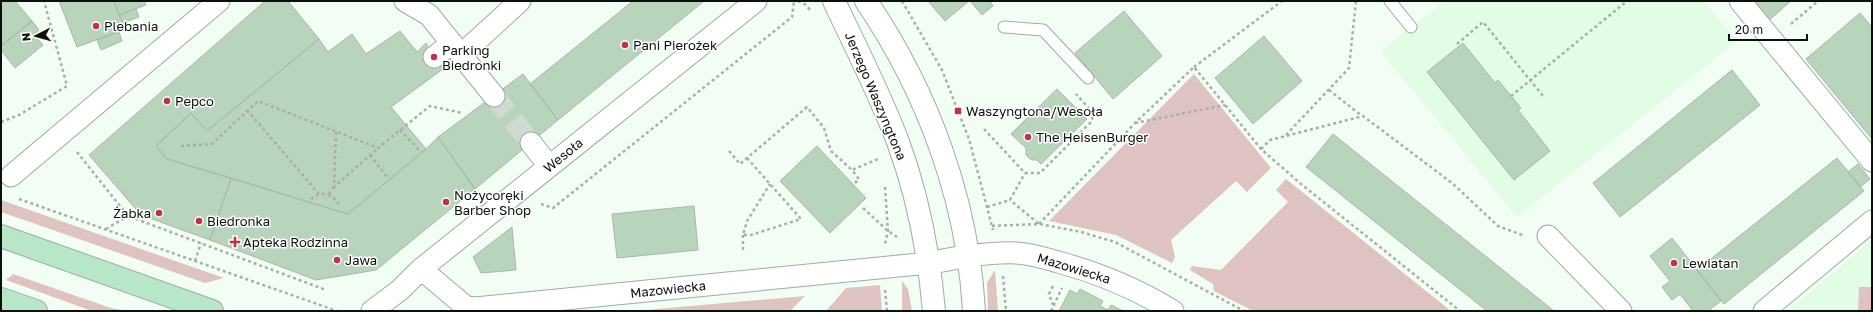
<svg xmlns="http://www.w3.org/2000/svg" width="1873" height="312" viewBox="0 0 1873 312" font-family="'Golos Text',sans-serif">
<rect width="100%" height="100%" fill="#f2fef3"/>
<path fill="#e2fce5" d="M1444,1H1703L1737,41L1517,217L1380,51Z
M1872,239V311H1788Z"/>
<path fill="#dfc3c3" d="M1194,74L1271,168L1247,192L1236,181L1171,240L1175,257L1172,263L1116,235L1049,221Z
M1286,179L1451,311H1253L1214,291L1213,284L1190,270L1192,266L1221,270L1288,202L1276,190Z
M1,200L224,278L205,283L1,212Z
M995,270L998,311H988L987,283Z
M13,274L111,308L128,311H92L6,280Z
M902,281L908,289L912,311H902Z
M880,285L882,311H826L846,288Z
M1859,287H1872V311H1858Z
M805,296L790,311H634Z"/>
<path fill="#b9d4bd" stroke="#a6b8a8" d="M1,1H15L32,21L1,46Z
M59,1H114L125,29L77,47Z
M114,1H144L146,5L119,15Z
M265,1H288L319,39L207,131L191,113L156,146L167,159L231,178L210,240L141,215L89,155Z
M633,1H704L558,120L530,84Z
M928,1H969L945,21Z
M970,1H990L993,6L982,15Z
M1750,1H1791L1767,22Z
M136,9L139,17L123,23L119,15Z
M1124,11L1162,56L1113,99L1075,53Z
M1860,13L1872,27V139L1806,59Z
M32,21L39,30L34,34L43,45L15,68L1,50V46Z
M400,31L417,52L426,43L434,57L443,69L391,107L426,149L348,214L167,159L156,146L191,113L207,131L319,39L328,52L352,34L366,54Z
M119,32L122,41L101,50L97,40Z
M1264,36L1302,81L1253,124L1215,78Z
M1463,43L1495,83L1498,80L1521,108L1518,110L1550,151L1514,180L1427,72Z
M1732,70L1760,105L1620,217L1593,183Z
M523,74L558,120L475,189L438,137Z
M1057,89L1087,119L1041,164L1037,160H1032L1029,158L1026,155V148L1011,134Z
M1333,134L1554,311H1487L1306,167Z
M438,137L475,189L376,270L316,280L210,240L231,178L348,214L426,149Z
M817,146L866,198L830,233L780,181Z
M1837,158L1864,191L1724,304L1697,270Z
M1858,164L1870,179L1860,187L1848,172Z
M694,206L698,250L617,258L612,214Z
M512,227L516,270L481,273L473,257Z
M1672,238L1721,301L1708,311H1693L1680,294L1672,300L1662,287L1670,281L1650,256Z
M1080,289L1103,301L1100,306L1108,310L1111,305L1123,311H1059L1070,290L1077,294Z"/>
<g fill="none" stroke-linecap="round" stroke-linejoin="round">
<path stroke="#cfdad0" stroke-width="21" stroke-dasharray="21 10" stroke-linecap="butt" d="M494,96L531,143"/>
<g stroke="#9cae9e" stroke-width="13">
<path id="service" d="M1390,1L1411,27
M1004,27L1043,30L1088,78"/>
</g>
<g stroke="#9cae9e" stroke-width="23">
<path id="minor" d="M405,1L429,15L494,96
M1740,1L1872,161
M461,55L520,1
M434,57L452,43
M531,143L549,166
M11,176L219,1
M1548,236L1621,311
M967,256C984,254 1000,252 1016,253C1030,254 1045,258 1058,262C1099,273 1137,289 1173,311
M421,269L465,306L475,308L929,263
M372,311L400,290L421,269L756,1
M1764,311L1872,221"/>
</g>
<g stroke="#9cae9e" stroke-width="24">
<path id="tertiary" d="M834,1C856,48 880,94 898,142C918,196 929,254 934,311
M866,1C928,92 968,201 974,311
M929,263L967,256"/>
</g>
<g stroke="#9cae9e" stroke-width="24">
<path id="secondary" d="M1,236L212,311
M1,299L36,311"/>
</g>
<path stroke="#a6b0a7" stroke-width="2.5" stroke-dasharray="3 3" stroke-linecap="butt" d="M798,1L806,5L810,10
M902,1L942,70L958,111L969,139L993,230
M1791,24L1818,1
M1457,44L1483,22L1543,96
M1194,67L1282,1
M1329,90L1362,116
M1511,96L1627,1
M247,110L319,194
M1,122L19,115L67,86L44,1
M1135,123L1225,105
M984,129L1025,173H1040L1092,121L1093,113L1076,94
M400,130L421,152
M336,132L334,187L378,148
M1286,135L1349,68L1356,1
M181,146L212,144L258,101L378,148L430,106L462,113
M1261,149L1270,140L1363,116L1452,183L1498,226L1525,236
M729,151L740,164L807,107L824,128L831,151L852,170
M77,152L128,216L326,290
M370,155L387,177
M747,158L801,219L751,235H743L747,221L770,184
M855,183L859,179L852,170L878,159
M885,187L888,231L885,244
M329,194L334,187
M19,199L337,311
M311,199C322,190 333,194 340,206
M541,204L553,208L792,17L794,1
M987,207L1010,200L1025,173
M863,208L888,231L897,237
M1039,224L1135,123L1194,67L1261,149L1301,184L1460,311
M1040,224L1081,232L1115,242L1244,311
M992,226L1039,224L1010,200
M106,229L128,216
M743,235V250
M195,261L201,243
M1003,276L1006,311
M1053,286L1049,294L1053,305
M885,290L887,311
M1051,311L1062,288"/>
<use href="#service" stroke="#fff" stroke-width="11"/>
<use href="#minor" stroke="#fff" stroke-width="21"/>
<use href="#tertiary" stroke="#fff" stroke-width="22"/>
<use href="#secondary" stroke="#b8e6c9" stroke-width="22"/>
</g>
<g fill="#c23247" stroke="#fff" stroke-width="1.5">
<circle cx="96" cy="26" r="4"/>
<circle cx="625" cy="45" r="4"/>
<circle cx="434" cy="57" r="4"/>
<circle cx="167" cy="101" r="4"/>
<rect x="954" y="107" width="8" height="8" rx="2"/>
<circle cx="1028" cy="137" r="4"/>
<circle cx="446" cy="202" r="4"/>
<circle cx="159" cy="213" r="4"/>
<circle cx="199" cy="221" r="4"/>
<path d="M233 236h4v4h4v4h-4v4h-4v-4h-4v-4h4z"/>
<circle cx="337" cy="260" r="4"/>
<circle cx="1674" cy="263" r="4"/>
</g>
<g text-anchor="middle" stroke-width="3" stroke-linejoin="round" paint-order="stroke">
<g font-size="13" fill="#0a100a" stroke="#fff" text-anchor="start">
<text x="104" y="31">Plebania</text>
<text x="633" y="50">Pani Pierożek</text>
<text x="442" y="55">Parking<tspan x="442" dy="15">Biedronki</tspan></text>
<text x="175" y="106">Pepco</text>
<text x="966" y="116">Waszyngtona/Wesoła</text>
<text x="1036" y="142">The HeisenBurger</text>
<text x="454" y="200">Nożycoręki<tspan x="454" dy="15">Barber Shop</tspan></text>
<text x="151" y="218" text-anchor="end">Żabka</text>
<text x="207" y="226">Biedronka</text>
<text x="243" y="247">Apteka Rodzinna</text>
<text x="345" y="265">Jawa</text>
<text x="1682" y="268">Lewiatan</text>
</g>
<g font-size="13" fill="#0a100a" stroke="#fff">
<text transform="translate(876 96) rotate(67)" y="5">Jerzego Waszyngtona</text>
<text transform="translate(563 155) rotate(-39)" y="5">Wesoła</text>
<text transform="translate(1074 268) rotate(17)" y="5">Mazowiecka</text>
<text transform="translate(668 289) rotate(-6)" y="5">Mazowiecka</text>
</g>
</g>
<rect width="1873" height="312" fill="none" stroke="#0a100a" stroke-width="4"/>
<g transform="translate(36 36) rotate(264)" stroke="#ffffff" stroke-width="3" paint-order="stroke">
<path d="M0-3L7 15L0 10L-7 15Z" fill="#0a100a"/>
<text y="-6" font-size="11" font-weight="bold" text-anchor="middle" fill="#0a100a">N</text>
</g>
<path d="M1729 34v6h78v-6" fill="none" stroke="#0a100a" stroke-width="2"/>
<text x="1735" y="34" font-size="12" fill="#0a100a" stroke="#ffffff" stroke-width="3" paint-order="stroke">20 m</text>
</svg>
